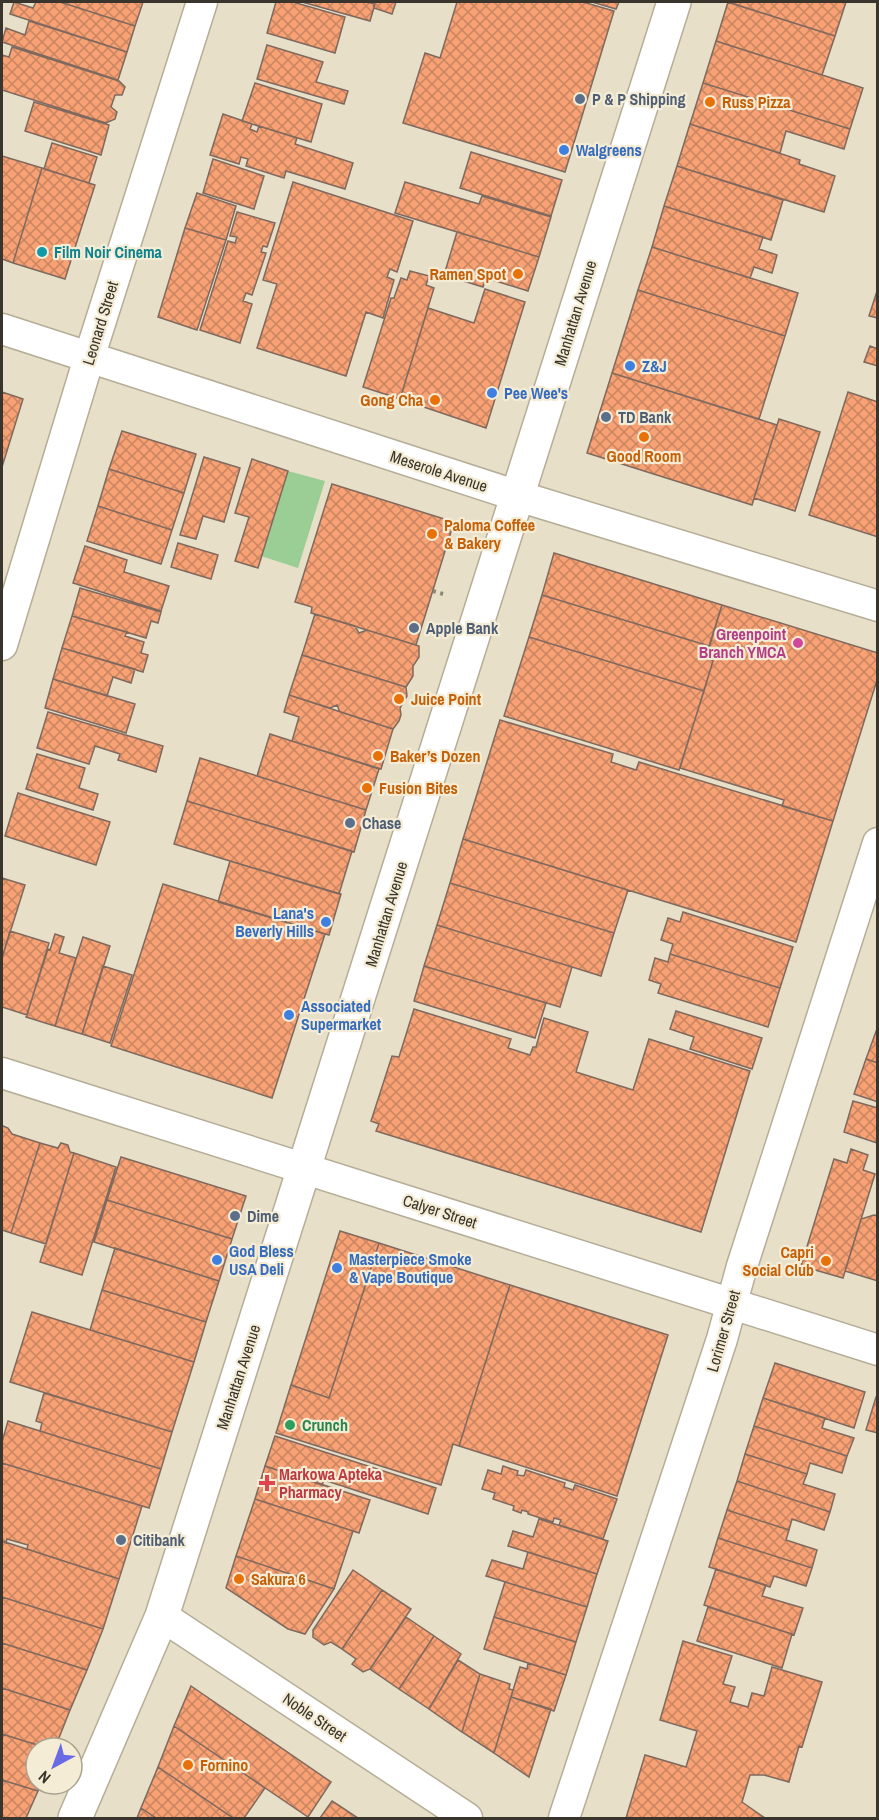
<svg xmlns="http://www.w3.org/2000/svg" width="879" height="1820" viewBox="0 0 879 1820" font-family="'Archivo Narrow',sans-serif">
<defs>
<pattern id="building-cross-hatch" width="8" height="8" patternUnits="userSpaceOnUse" patternTransform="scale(1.5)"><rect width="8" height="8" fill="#f7a175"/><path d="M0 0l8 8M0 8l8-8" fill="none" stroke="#c98460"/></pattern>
</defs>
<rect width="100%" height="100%" fill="#e7dfc8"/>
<path fill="#9ace95" d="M288,471L325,481L298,568L261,556Z"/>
<path fill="url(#building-cross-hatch)" stroke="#7f695e" stroke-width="1.5" d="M14,2L33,8L36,2H60L135,26L127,52L10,14Z
M60,2H143L135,26Z
M276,2H293L345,17L335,53L267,33Z
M302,2H366L375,4L370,21Z
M373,2H396L392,14L374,8Z
M457,2H583L614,11L565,172L403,123L425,53L440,58Z
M592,2H619L616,9Z
M727,2H846L835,36Z
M728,2L835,36L822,75L716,41Z
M29,21L127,52L118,80L2,42L6,28L25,35Z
M716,41L863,88L850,129L703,83Z
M267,45L323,62L316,82L348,91L344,104L257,79Z
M12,47L119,81L125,87L122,95H115L111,107L117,112L115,119L106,123L2,90V55L9,57Z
M255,83L322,104L311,142L242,121Z
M703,83L850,129L844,149L786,131L780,153L690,124Z
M34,102L109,125L101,155L25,131Z
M223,114L252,124L250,129L257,132L259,126L297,138L295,144L353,163L345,189L286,171L284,178L246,166L248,159L241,157L239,164L210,155Z
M690,124L800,160L799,164L835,176L824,212L677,166Z
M52,143L97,157L89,183L44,169Z
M471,152L562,180L551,216L460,188Z
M2,156L42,168L13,263L2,259Z
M213,159L264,176L254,209L203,193Z
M677,166L783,200L771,240L664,206Z
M42,168L95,185L65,279L13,263Z
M293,182L413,221L397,272L390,269L387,277L394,280L383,318L366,312L346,376L257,348L277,284L263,280Z
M405,182L479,204L482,196L551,217L539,257L395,213Z
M197,193L236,206L226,240L185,228Z
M664,206L763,237L759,249L777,255L772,273L754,267L750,278L652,247Z
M237,212L275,223L267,247L263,246L261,252L266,253L252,295L246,293L243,301L252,304L240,343L200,330L228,241L235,243L237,237L230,236Z
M185,228L226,240L197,330L158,317Z
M457,232L539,257L528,291L486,278L483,287L444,275Z
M652,247L798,293L785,336L638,290Z
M410,271L429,276L426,285L434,288L400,399L363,387L391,298H394L401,278L407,280Z
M878,288V318L869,316Z
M485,289L525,302L486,428L400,399L428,308L474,323Z
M638,290L785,336L759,419L612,373Z
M870,346L878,349V366L864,362Z
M612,373L777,425L752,505L587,453Z
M2,392L23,399L2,467Z
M848,392L878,402V537L809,515Z
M779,419L820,432L795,511L754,498Z
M122,431L196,454L184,493L109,469Z
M204,457L240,468L224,522L203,516L196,539L180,535Z
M252,459L288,471L258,568L235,561L249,517L235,513Z
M109,469L184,493L172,530L98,506Z
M332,484L454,522L416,645L311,613L312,607L295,602Z
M98,506L172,530L161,564L87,541Z
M178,543L218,555L211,579L171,567Z
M85,546L127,560L124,572L169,586L161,611L73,583Z
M554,553L722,605L709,646L542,595Z
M80,588L161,612L158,623L151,621L146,638L72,616Z
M542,595L709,646L706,658L713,661L704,691L529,637Z
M722,605L878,653V677L833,821L782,806L784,800L680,768L713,661L706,658Z
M315,614L355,626L359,633L367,630L419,646V657L413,666V676L406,687L302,655Z
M72,616L127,632L125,636L144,642L141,653L148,655L143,672L62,648Z
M529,637L704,691L679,770L504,716Z
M62,648L135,669L131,683L113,677L107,696L53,679Z
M302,655L406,687L407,696L400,708L401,715L399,721L393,729L340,712L337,705L330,708L289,695Z
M53,679L135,704L126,733L45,708Z
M289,695L393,729L381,769L292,741L299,717L284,712Z
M48,712L163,746L156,772L118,760L120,754L95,746L89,764L37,748Z
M500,720L613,754L611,762L636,770L639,762L833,821L796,942L463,839Z
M270,734L379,769L366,810L257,776Z
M37,754L85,768L79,788L98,794L93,810L26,789Z
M200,758L366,810L354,852L187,801Z
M18,793L110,822L96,865L5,836Z
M187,801L352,851L339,894L174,844Z
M463,839L628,890L614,933L450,883Z
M230,861L341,894L329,935L218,902Z
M2,878L25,885L2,958Z
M450,883L614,933L601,976L437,925Z
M163,884L325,934L272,1098L111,1046Z
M683,912L793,947L780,988L670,954L673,944L661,940L668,918L680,922Z
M437,925L572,967L560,1007L424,966Z
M10,931L49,943L27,1015L2,1007V958Z
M55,934L64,937L59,953L76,958L55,1026L26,1017L48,949L50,950Z
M83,937L110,946L82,1034L55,1026Z
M670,954L780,988L768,1027L658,993L661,984L649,980L655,958L668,962Z
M103,966L132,975L110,1043L82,1034Z
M424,966L546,1003L535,1038L414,1001Z
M414,1009L511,1039L508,1048L530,1055L533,1047H536L544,1018L588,1032L576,1072L633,1090L649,1039L750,1071L701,1232L376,1131L379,1124L371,1121L392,1056L399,1057Z
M676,1011L762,1038L752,1069L690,1049L694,1037L670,1029Z
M878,1026V1063L866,1059Z
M866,1059L878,1063V1102L854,1094Z
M853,1101L878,1108L877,1143L844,1132Z
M3,1126L8,1128L12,1134L40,1143L11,1233L2,1230V1128Z
M40,1143L58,1148L61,1143L68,1145L70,1152L74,1153L46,1244L11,1233Z
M851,1149L868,1155L863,1170L875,1174L843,1278L801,1266L834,1159L847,1163Z
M74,1153L116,1167L82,1275L40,1262Z
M121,1157L246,1196L232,1239L107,1200Z
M107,1200L232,1239L219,1281L94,1242Z
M874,1215L878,1216V1281L845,1271L861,1219Z
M340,1231L379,1243L329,1398L291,1385Z
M379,1243L510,1285L459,1446L453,1444L441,1485L276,1433L291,1385L329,1398Z
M115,1248L219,1281L206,1322L102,1290Z
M510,1285L668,1335L617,1496L459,1446Z
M102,1290L206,1322L194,1362L90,1330Z
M32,1312L194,1362L172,1432L10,1382Z
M775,1363L865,1392L854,1428L763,1398Z
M44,1393L172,1432L161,1469L40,1431L42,1423L36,1421Z
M876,1397H878V1433L866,1430Z
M763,1398L825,1418L822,1428L854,1438L847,1456L754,1426Z
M8,1421L161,1469L149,1508L2,1463V1442Z
M754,1426L847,1456L842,1473L810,1463L807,1474L745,1454Z
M275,1436L436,1488L428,1514L324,1480L322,1485L265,1466Z
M745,1454L807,1474L803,1484L835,1494L830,1512L737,1481Z
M2,1463L142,1506L119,1579L27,1549L28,1545L7,1539L6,1543L2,1541Z
M265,1466L370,1500L359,1533L255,1499Z
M503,1466L518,1471L517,1475L524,1476L526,1470L565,1483L564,1487L573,1490L575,1485L617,1499L603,1539L559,1525L561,1520L554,1518L553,1522L528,1514V1512L522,1510L521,1513L513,1510L514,1506L493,1499L495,1493L482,1489L488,1470L501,1474Z
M737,1481L830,1512L824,1530L792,1519L789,1530L727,1510Z
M255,1499L353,1531L334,1589L236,1556Z
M727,1510L789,1530L786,1540L817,1550L812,1568L718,1538Z
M539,1519L608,1541L597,1574L508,1546L513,1531L533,1537Z
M718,1538L812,1568L806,1586L774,1576L770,1587L709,1567Z
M2,1541L119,1579L103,1629L2,1597Z
M528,1552L597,1574L587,1607L486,1576L492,1560L523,1569Z
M236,1556L334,1589L305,1634L288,1629L226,1588Z
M716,1569L766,1585L762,1596L803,1608L794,1635L704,1605Z
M353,1570L382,1590L342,1649L331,1642L324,1645L313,1637V1630Z
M505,1582L587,1607L576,1642L494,1617Z
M382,1590L411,1609L370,1669L363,1672L352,1664L356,1659L342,1649Z
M2,1597L103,1629L87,1670L2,1643Z
M708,1607L792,1634L782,1668L697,1641Z
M406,1617L434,1636L399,1689L370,1669Z
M494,1617L576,1642L566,1675L484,1649Z
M434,1636L461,1654L429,1709L399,1689Z
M683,1641L732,1656L723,1684L735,1687L730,1702L748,1707L752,1693L764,1696L772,1667L822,1682L802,1747L799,1746L789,1782L764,1775H750L742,1802L765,1818H626L645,1755L686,1767L697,1731L660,1720Z
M2,1643L87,1670L70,1710L2,1688Z
M458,1660L480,1674L462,1732L429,1709Z
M528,1663L566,1675L554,1711L511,1697L520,1667L527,1669Z
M480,1674L510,1684L509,1689L513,1690L494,1753L462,1732Z
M191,1686L331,1782L308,1817L174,1726Z
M2,1688L70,1710L55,1748H47L2,1734Z
M511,1697L551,1709L529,1777L494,1753Z
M174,1726L265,1788L244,1818H233L158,1767Z
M2,1734L47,1748H36V1784H40L38,1791L2,1780Z
M158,1767L233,1818H156L141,1808Z
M2,1780L38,1791L26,1818H2Z
M332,1801L358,1818H320Z
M141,1808L156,1818H137Z"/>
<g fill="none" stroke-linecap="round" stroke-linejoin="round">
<g stroke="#b5ad97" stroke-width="33">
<path id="minor" d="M2,329L518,496L878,606
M2,645L89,358L202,2
M2,1073L878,1350
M162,1616L467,1818
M564,1818L722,1339L742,1266L878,843"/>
</g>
<g stroke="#b5ad97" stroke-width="36">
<path id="tertiary" d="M75,1818L162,1616L674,2"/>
</g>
<path stroke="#8b8676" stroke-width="4" stroke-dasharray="3 4.5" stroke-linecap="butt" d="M433,591L443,594"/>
<use href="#minor" stroke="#fff" stroke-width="30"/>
<use href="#tertiary" stroke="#fff" stroke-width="33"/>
</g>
<g fill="#5c6f8a" stroke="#f5ecd5" stroke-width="2">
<circle cx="580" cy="99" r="6"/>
<circle cx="606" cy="417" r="6"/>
<circle cx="414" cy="628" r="6"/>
<circle cx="350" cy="823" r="6"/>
<circle cx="235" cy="1216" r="6"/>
<circle cx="121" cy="1540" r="6"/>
</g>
<g fill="#e8710a" stroke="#f5ecd5" stroke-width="2">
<circle cx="710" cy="102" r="6"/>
<circle cx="518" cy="274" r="6"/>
<circle cx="435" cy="400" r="6"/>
<circle cx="644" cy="437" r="6"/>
<circle cx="432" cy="534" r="6"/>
<circle cx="399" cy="699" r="6"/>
<circle cx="378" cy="756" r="6"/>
<circle cx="367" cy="788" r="6"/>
<circle cx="826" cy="1261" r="6"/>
<circle cx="239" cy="1579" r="6"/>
<circle cx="188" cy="1765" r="6"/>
</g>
<g fill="#3f7fe0" stroke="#f5ecd5" stroke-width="2">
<circle cx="564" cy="150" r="6"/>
<circle cx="630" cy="366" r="6"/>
<circle cx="492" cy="393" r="6"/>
<circle cx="326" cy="922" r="6"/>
<circle cx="289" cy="1015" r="6"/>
<circle cx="217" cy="1260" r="6"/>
<circle cx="337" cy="1268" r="6"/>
</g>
<circle fill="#0f9aa8" stroke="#f5ecd5" stroke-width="2" cx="42" cy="252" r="6"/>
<circle fill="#d1479c" stroke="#f5ecd5" stroke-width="2" cx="798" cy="643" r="6"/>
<circle fill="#2e9e5b" stroke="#f5ecd5" stroke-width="2" cx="290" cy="1425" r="6"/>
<path fill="#e0444e" stroke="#f5ecd5" stroke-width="2" d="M264 1474h6v6h6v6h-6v6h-6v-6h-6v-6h6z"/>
<g text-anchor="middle" stroke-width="4.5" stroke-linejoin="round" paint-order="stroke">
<g font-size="16" font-weight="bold" fill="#4e5e75" stroke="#f5ecd5" text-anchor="start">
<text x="592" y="105">P &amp; P Shipping</text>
<text x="618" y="423">TD Bank</text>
<text x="426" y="634">Apple Bank</text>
<text x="362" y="829">Chase</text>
<text x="247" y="1222">Dime</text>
<text x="133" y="1546">Citibank</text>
</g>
<g font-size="16" font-weight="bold" fill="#c56008" stroke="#f5ecd5" text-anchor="start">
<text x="722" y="108">Russ Pizza</text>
<text x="506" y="280" text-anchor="end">Ramen Spot</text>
<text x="423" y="406" text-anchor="end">Gong Cha</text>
<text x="644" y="462" text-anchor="middle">Good Room</text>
<text x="444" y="531">Paloma Coffee<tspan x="444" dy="18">&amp; Bakery</tspan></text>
<text x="411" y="705">Juice Point</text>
<text x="390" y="762">Baker’s Dozen</text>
<text x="379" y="794">Fusion Bites</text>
<text x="814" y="1258" text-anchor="end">Capri<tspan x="814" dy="18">Social Club</tspan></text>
<text x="251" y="1585">Sakura 6</text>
<text x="200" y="1771">Fornino</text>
</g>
<g font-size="16" font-weight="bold" fill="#366cbe" stroke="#f5ecd5" text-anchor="start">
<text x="576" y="156">Walgreens</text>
<text x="642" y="372">Z&amp;J</text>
<text x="504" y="399">Pee Wee's</text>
<text x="314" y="919" text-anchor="end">Lana's<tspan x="314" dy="18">Beverly Hills</tspan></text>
<text x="301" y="1012">Associated<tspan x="301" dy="18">Supermarket</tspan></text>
<text x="229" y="1257">God Bless<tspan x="229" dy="18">USA Deli</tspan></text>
<text x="349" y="1265">Masterpiece Smoke<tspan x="349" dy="18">&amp; Vape Boutique</tspan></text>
</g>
<g font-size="16" font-weight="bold" fill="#0d838f" stroke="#f5ecd5" text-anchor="start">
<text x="54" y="258">Film Noir Cinema</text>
</g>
<g font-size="16" fill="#39352c" stroke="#f5ecd5">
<text transform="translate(575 313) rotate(-73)" y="6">Manhattan Avenue</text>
<text transform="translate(100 323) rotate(-73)" y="6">Leonard Street</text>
<text transform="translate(439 471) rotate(18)" y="6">Meserole Avenue</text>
<text transform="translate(386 914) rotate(-73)" y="6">Manhattan Avenue</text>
<text transform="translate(440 1211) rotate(18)" y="6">Calyer Street</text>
<text transform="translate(723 1331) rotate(-74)" y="6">Lorimer Street</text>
<text transform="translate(238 1377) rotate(-72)" y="6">Manhattan Avenue</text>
<text transform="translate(315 1717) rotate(34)" y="6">Noble Street</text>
</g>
<g font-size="16" font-weight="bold" fill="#b23c85" stroke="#f5ecd5" text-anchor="end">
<text x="786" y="640">Greenpoint<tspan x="786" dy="18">Branch YMCA</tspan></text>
</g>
<g font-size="16" font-weight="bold" fill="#27864d" stroke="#f5ecd5" text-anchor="start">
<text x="302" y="1431">Crunch</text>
</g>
<g font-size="16" font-weight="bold" fill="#be3a42" stroke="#f5ecd5" text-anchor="start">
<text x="279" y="1480">Markowa Apteka<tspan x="279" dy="18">Pharmacy</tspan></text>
</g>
</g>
<rect width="879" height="1820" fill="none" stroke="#39352c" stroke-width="6"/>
<g transform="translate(54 1766) rotate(221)"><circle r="28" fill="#f5ecd5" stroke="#aaa391" stroke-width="1.5"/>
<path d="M0-4.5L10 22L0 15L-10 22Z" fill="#6a6be4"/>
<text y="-9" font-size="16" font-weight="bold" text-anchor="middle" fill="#39352c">N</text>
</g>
</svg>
